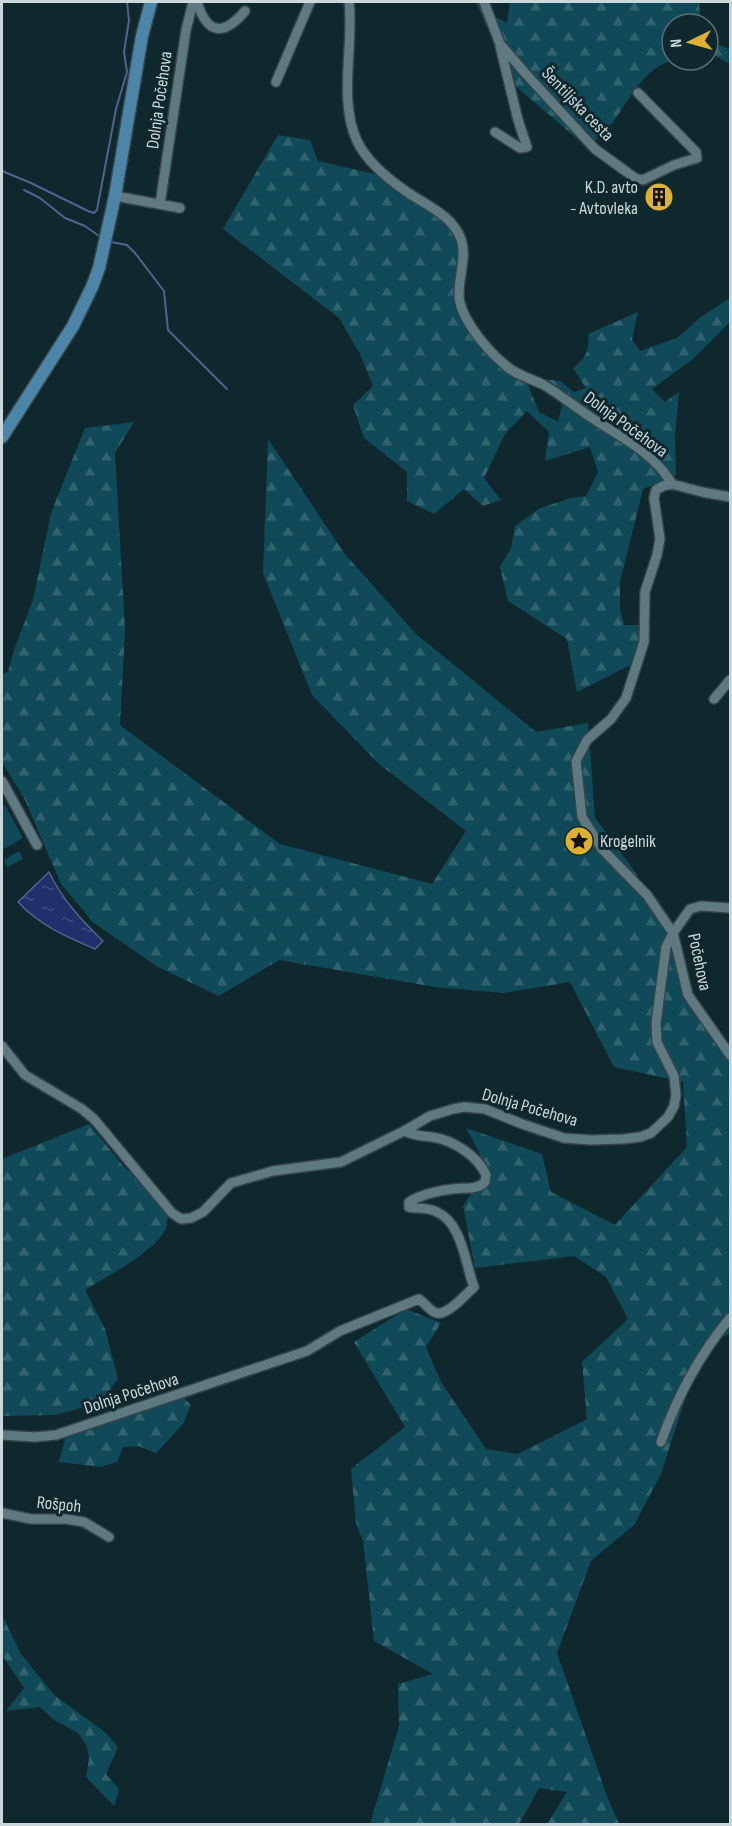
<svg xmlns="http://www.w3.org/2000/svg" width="732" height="1826" viewBox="0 0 732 1826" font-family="'Sofia Sans Condensed',sans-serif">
<defs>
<pattern id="forest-firs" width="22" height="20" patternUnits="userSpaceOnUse" patternTransform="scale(1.5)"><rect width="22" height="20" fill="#104a58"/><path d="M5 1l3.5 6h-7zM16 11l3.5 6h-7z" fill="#31636f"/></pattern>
<pattern id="water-ripples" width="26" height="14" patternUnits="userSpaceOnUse" patternTransform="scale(1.5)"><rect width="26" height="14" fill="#20306a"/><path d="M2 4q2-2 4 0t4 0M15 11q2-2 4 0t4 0" fill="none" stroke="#3f4d7f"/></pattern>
</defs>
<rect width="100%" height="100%" fill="#0f282e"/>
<path fill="url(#forest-firs)" d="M476,2H490V14L507,23L510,2H699L701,24H672V60C635,73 626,112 600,137C596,141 588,142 583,144L512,83Z
M708,41L730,49V64L708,52Z
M278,135L310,140L318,161L379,175L448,221L462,251L457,296L485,346L526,380L539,412L558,422L562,406L544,379L560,381L574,392L586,388L573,368C586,358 590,350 588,334L638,312L632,339L640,351L677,338L702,316L730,298V322L693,359L652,389L665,402L679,392L675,436L676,475L643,489L620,582V608L624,625H643L640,645L634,663L577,692L567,639L508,601L500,567L511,548L515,526L540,508L571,498L586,496L598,472L590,447L545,461L549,432L527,411L505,434L484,478L501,500L483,506L464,489L434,514L407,501V472L364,438L353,405L373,386L360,354L339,318L223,229Z
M134,422L115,453L125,630L120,725L280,844L432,884L466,831L379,764L312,695L263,573L268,439L344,553L415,633L536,732L588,723L595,818L633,869L679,945L696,1000L730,1051V1334L703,1343L661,1474L634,1525L591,1561L557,1653L608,1799L619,1824H547L567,1792L539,1788L519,1824H370L399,1726L398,1684L433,1674L374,1641L363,1541L356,1523L351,1469L405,1427L354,1342L406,1309L441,1323L426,1347L441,1382L486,1449L518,1454L587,1419L582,1362L628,1319L606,1277L574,1256L475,1268L463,1206L482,1176L479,1152L466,1128L542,1154L551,1192L615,1225L687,1147L683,1082L614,1067L570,982L504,993L435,987L279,960L219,996L158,967L94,923L61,884L25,800L2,762V674L8,672L15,647L33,600L51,513L85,428Z
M89,1124L124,1167L148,1188L168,1216C167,1220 167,1227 165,1230C154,1252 106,1277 85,1290L105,1329L118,1379L100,1403L55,1415L2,1416V1159Z
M183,1397L191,1405L183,1424L156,1453L138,1446L123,1447L117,1462L100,1467L59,1462L66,1435Z
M2,1615L21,1654L54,1695L105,1732L118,1747L106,1774L119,1789L114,1806L86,1777L89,1759L87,1746L78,1733L54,1720L40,1707L6,1711L24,1688L2,1655Z"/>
<path fill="#104a58" d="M5,805L23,838L2,850V807Z
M19,851L23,859L7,867L4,860Z"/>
<path fill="url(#water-ripples)" stroke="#53628c" stroke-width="1.5" d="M49,872C62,899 81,920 103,941L95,949C67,937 39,925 18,902Z"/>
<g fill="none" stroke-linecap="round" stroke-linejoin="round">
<path stroke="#53628c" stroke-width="2" d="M2,171L31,183L88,211L94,213L97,210L116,109L127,72L124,52L129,20L127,2
M24,190L40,198L65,218L85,226L99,236
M111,242L127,245L135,253L164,291L168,330L227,389"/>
<g stroke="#354449" stroke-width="12">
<path id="minor" d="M197,2C207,34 223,37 245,11
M349,2C354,46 338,100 357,141C367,162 388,179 407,192C427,206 452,215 461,239C467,256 459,275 459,293C458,316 487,350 504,364C515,375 530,378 544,385C559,394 574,406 589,416C618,436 654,452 672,484
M484,2L500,44L526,74L595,149L635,178L643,180L674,165L697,158L696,152L638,93
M276,82L310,2
M495,132L520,148L527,147L518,120L500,46
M115,196L180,208
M160,204L186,30L193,2
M730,497L702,492L672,484L663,486L656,490L654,498L660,539L657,555L645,592L644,642L626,698L611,719L587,740L576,761L582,817L602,849L647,895L673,933L688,995L730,1055
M714,699L730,680
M2,781L37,845
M2,1046L25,1075L82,1109L94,1119L172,1213L181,1219L191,1218L203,1212L231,1183L273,1171L341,1162L404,1131L430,1116L453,1109L464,1107L485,1109L522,1124L564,1138L591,1140L623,1139L640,1137L651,1133L668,1117L674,1106L676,1095L674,1076L657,1042L656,1023L666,947L673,933L690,909L701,906L730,908
M2,1435L35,1437L56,1435L307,1351L340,1331L414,1301L419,1299C424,1303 429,1309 434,1312C445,1319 466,1294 474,1287C465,1263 462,1223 437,1212C428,1207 419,1209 409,1207V1202C422,1194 437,1191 452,1189C463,1187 476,1191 485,1182L486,1175C478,1156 453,1140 432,1137C422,1136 414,1136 404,1131
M661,1442C677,1397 700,1354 730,1318
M2,1513L31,1519H66L84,1522L109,1537"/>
</g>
<g stroke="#354449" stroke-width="15">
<path id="major" d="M2,437L73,326L92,287L99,268L115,196L142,36L151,2"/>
</g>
<use href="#minor" stroke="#5e7980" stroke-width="9"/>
<use href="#major" stroke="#4c85a8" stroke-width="12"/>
</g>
<defs>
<g id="building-disc" transform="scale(1.5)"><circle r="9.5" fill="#deb133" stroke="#0f282e"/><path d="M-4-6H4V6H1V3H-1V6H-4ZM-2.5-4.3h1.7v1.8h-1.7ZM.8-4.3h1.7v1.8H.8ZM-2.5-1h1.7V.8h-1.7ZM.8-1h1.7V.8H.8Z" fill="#111"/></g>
<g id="sight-disc" transform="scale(1.5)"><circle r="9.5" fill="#deb133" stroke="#0f282e"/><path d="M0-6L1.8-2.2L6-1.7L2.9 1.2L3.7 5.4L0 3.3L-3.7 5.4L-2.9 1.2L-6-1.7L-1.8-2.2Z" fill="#111"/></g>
</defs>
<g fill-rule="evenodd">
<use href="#building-disc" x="659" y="197"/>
<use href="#sight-disc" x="579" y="841"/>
</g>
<g text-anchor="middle" stroke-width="6" stroke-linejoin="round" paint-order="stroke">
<g font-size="18" fill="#cad8dc" stroke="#0f282e">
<text transform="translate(159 100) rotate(-82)" y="6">Dolnja Počehova</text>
<text transform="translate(578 104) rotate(46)" y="6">Šentiljska cesta</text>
<text transform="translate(626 424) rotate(36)" y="6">Dolnja Počehova</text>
<text transform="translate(700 962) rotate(78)" y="6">Počehova</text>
<text transform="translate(530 1107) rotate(16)" y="6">Dolnja Počehova</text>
<text transform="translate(131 1393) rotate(-18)" y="6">Dolnja Počehova</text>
<text transform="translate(59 1504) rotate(6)" y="6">Rošpoh</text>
</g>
<g font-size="18" fill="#cad8dc" stroke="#0f282e" text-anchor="end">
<text x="638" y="193">K.D. avto<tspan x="638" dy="21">- Avtovleka</tspan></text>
<text x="600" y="847" text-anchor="start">Krogelnik</text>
</g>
</g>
<rect width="732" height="1826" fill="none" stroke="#cad8dc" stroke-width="6"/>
<g transform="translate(690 42) rotate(265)"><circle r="28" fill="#0f282e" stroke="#5a6e74" stroke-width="1.5"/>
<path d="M0-4.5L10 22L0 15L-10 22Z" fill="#deb133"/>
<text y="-9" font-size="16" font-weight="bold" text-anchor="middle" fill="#cad8dc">N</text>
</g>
</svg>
